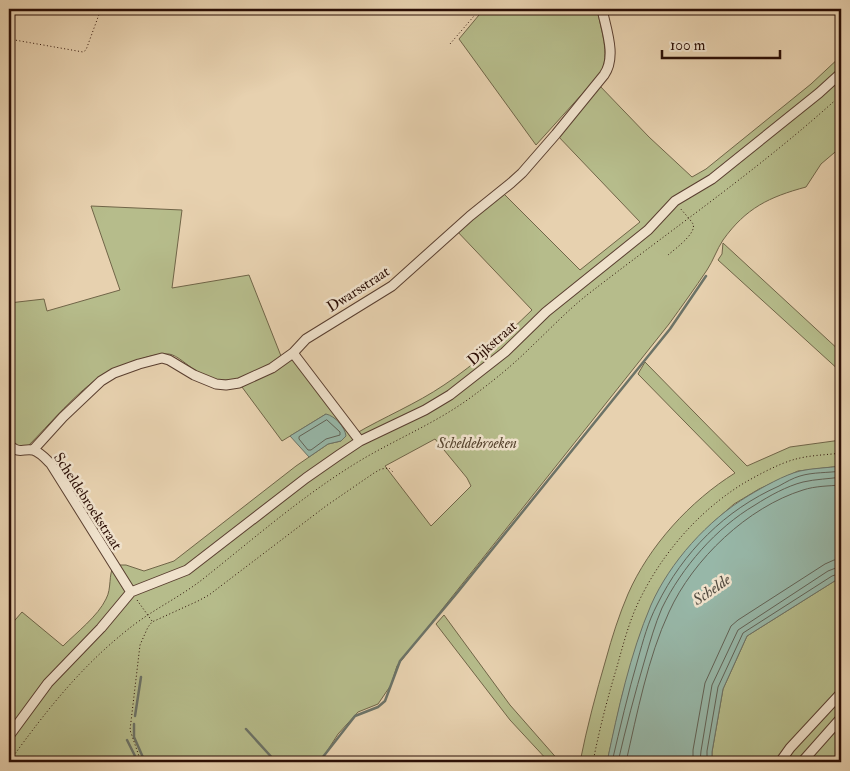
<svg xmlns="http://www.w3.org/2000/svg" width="850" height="771" viewBox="0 0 850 771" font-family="'IM FELL Double Pica',serif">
<rect width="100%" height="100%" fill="#e7d1af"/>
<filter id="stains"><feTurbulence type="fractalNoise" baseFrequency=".004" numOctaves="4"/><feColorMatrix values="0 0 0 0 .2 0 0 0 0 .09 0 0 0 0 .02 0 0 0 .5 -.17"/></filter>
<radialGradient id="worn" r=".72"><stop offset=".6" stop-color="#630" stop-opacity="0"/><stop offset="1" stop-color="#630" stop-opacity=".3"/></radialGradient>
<path fill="#b6bc8b" stroke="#706548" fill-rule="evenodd" d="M484,9H597C601,30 610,53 601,73L536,145L459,39Z
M841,56V147L821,164L806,187C769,197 746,208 723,240C717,249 713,261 707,270C695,288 682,306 669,324L397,666L391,685L378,704L358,712L338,734L320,762H9V627L22,612L63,646C76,633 98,616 106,599C112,588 108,575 114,565H126L144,571L174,561L296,466L328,444L341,441L326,414L282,441L239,383L293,353L355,434C384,417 416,404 444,385C476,364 504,337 532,310L455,229L501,191L580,270L640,222L556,134L598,84L649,137L692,177L706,169L811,84ZM435,439L467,478L471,486L431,526L385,466Z
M91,206L182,210L172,288L249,275L281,356C256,376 224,391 195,370C188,366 177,355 169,354C158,353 143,358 132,362C123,366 113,369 104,374C77,391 50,424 27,447L23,448L13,445L9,439V303L44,299L47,311L120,290Z
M723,243L841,352V372L718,260L722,254Z
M645,362L747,466L790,447L841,440V466L798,471L759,489L734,504L710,525L688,549L652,604L639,638L622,696L607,762H580C587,727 596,693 606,659C612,637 619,615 628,594C649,546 690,501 735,473L638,374Z
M841,577V762H712V752L723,689L747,636Z
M444,615L510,705L560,762H549L510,720L436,624Z"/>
<path fill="#97b7a8" stroke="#6c7367" d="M326,414C335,416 345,427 346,436L341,441L328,444L309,457L290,436Z
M841,466V577L747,636L723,689L712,752V762H607C618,710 630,654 651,605C670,562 708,520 748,496C763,487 784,475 800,471C813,468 827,468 841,466Z"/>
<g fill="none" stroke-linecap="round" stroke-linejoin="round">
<path stroke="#616256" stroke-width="1" d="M327,420L340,432V435L326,439L311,450H308L299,439V437Z
M612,762C620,728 628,693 638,659C643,641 648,622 657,605C683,552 725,510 779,486C786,482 793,478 800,476C813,472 828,473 841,471
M618,762C626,727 635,693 645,659C650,642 655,624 662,608C682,567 716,528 755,505C769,496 787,486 803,482C816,479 829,479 841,477
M626,762C637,714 648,657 669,612C693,559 748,507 803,490C815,486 829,486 841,485
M693,762V750L705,683L731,626L738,620L825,564L834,560L841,559
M700,762L701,751L712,685L738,630L828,571L841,566
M707,762V751L718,687L743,633L832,576L841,573"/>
<path stroke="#6c7367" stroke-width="2.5" d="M135,716L141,677
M134,724V737L145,762
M246,729L276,762
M127,740L138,762
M319,762L355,716L378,707L385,701L400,661L457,593L670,329L706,276"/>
<g stroke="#5a3f30" stroke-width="11">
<path id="minor" d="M293,353L360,441
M9,445C21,455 22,448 33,450C40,452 46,459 51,464L131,592
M33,450L63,417L101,381L114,373L139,364L162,358L169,360L194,375L216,384L226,385L239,383L272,368L293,353L306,339L392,286L470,216L511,183L522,173L556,134L604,75C617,57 606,29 602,9
M9,736L48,683L101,628L131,592L187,570L306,478L339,455L360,441L425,410L450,395L505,352L546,312L648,230L675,201L712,179L819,93L841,73
M780,762L790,748L841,693
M802,762L841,718"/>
</g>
<path stroke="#2b0e05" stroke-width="1" stroke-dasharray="1 2.5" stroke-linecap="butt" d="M9,39L83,52L86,50L101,9
M450,44L480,9
M668,255C675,249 697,233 693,224C690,219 684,213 680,208
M9,466L14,458
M137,600L152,621
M9,762C46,711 81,666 131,627C154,609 180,597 203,579C252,540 300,498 353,465C391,441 433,425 470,398C492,382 513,365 532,346C550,329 567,311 587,295C672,229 761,168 841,95
M141,762L130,730L140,645L148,627L152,622L198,601L209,595L326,506L374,473L381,469L389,468L394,473
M593,762C599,731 607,700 616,670C623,646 629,620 641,597C664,551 700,510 744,483C758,475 780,463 796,459C811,455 826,455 841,453"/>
<use href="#minor" stroke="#efe1cb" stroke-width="9"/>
</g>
<g text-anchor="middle" stroke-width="5" stroke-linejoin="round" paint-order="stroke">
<g font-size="15" fill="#2b0e05" stroke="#efe1cb">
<text transform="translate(358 289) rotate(-33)" y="5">Dwarsstraat</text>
<text transform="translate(492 343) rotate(-41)" y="5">Dijkstraat</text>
<text transform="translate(88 501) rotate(57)" y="5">Scheldebroekstraat</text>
</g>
<g font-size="15" font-style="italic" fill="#55422d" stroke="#efe1cb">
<text x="477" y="448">Scheldebroeken</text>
</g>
<g font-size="16" font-style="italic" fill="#51493e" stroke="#efe1cb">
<text transform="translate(711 589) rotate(-35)" y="6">Schelde</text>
</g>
</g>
<rect width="850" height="771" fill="none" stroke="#e7d1af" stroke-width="30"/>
<rect x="10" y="10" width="830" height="751" fill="none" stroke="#2b0e05" stroke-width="2.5"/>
<rect x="15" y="15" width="820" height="741" fill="none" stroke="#2b0e05"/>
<path d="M662 50v8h118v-8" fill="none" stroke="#2b0e05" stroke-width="2.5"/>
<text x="670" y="50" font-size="15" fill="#2b0e05" stroke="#efe1cb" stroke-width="4" paint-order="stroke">100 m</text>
<rect width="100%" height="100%" filter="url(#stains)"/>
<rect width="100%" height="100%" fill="url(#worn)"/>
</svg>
